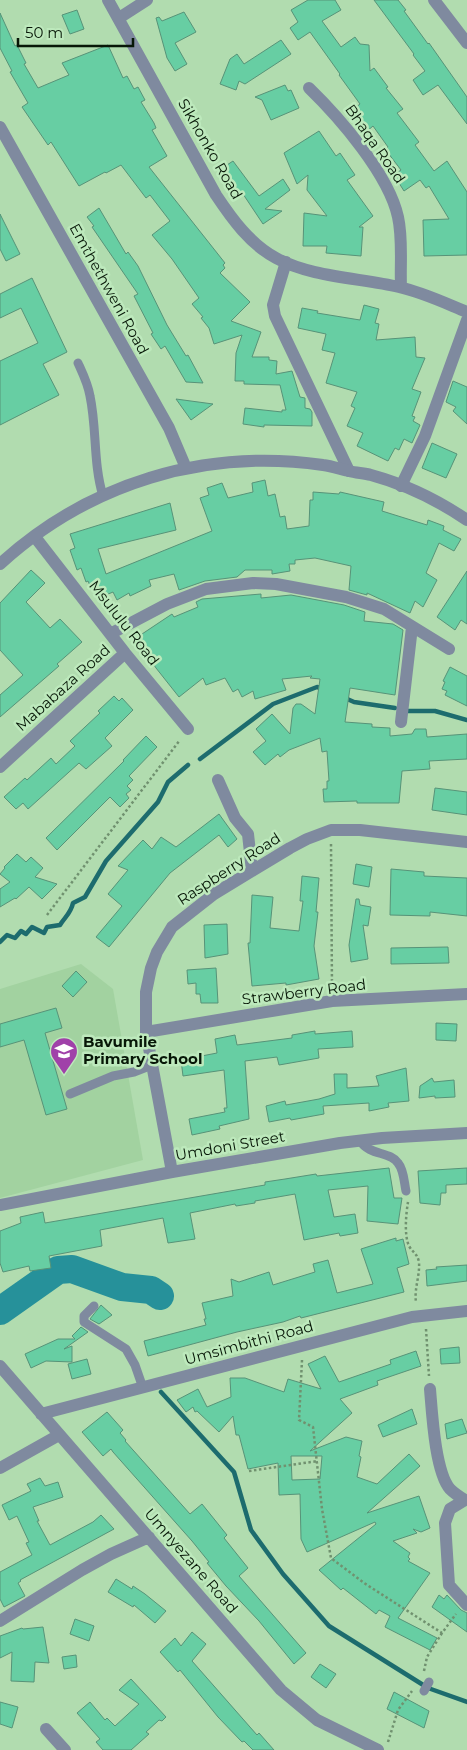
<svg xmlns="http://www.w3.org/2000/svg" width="467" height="1750" viewBox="0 0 467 1750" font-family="Montserrat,sans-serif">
<rect width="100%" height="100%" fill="#b1dcaf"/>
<path fill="#a2d2a0" d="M81,964L113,989L143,1160L0,1198V989Z"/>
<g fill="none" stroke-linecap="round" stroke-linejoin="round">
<path stroke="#1d6c6e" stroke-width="4.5" d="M345,698L354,702L395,708
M405,711H435L467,720
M200,759L273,704L317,687L324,689
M0,942L7,935L15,938L21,931L26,934L32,927L44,933L47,927L60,925C65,917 71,913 73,903L85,897L106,861L158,802L168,782L188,765
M161,1392L234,1472L251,1530L283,1574L329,1626L428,1688L467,1702"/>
<path stroke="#26919a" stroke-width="28" d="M0,1311L58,1270L72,1269L122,1287L151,1290L160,1296"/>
</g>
<path fill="#67cea3" stroke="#579378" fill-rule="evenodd" d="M308,0H335L341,10L322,21L341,47L355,37L360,44L369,45L370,71L374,68L388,87L386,88L403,109L397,113L419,142L415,145L434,171L447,161L467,192V255L424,256L423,220L449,219L429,186L426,188L420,180L404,191L394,175L401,170L385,149L388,147L373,126L366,132L350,112L360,104L339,75L340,74L310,32L298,40L290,28L298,22L291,10Z
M374,0H398L406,10L404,11L428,44L429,43L467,97V124L438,85L423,95L413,80L425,71L413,55L414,54Z
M77,10L84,29L70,34L62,15Z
M184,12L196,32L175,43L187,64L175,71L167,58L156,18L159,17L162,21Z
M0,13L15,46L17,45L26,63L24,64L38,88L69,75L62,63L108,45L123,78L127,76L134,89L138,87L145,100L141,102L154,123L156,128L152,130L167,156L149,167L225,263L223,265L225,268L220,273L250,302L231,321L261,332L252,357H269V360L277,361L276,374L292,371L300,397L305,398V408L310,409L312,412V426L264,425V427L243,424L245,408L282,412V410H286L280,385L244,384V381H235L236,353L242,335L214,344L209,328L201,318L203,317L192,304L199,298L172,259L152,235L170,221L150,195L146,198L121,165L106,173L105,172L79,186L51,142L48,145L22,107L28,103L10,72L12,71L0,48Z
M281,40L291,54L245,84L239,81L236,90L220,84L230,59L237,54L244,64Z
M285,85L288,91L291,90L299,108L271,120L262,100L255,97Z
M319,131L336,156L340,153L355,175L347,180L373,216L359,227H363L361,256L326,253L327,246H303L304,213L327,216L307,190L308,175L297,184L284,153Z
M233,161L259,196L283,179L290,190L265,209L282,211L263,224L243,194L241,195L233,184L232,185L225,174L228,172L224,167Z
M99,208L126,254L128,252L138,266L167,325L186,356L188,355L203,383L186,382L165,346L161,349L151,334L153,333L134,296L138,294L92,227L94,226L87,217Z
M0,214L20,254L6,261L0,249Z
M32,278L67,352L43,364L59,395L0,425V361L38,343L21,308L0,318V294Z
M364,305L379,309L375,323L379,324L376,340L415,337L416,357L425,358L412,389L421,392L412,416L415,417L413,421L420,425L412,443L404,439L399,450L395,448L388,461L357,446L363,433L347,426L355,408L351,406L357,392L326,383L335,353L322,350L326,334L298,328L302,308L318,311L317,313L360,320Z
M453,381L467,387V424L453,411L456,407L446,402Z
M176,399L213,404L191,420Z
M432,443L457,454L446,478L422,468Z
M265,480L268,496L275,494L280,517L285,516L287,529L309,526L310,500H313V492L339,494L340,492L384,502L382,511L427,525L428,520L444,526L443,530L461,539L454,551L439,543L426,573L437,580L423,607L415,601L410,613L367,593V595L349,590L351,566L315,558L295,560V564H289L290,571L272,574V570H245L237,577L205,581L179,590L174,574L149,580L151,586L130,596L129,593L117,600L113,592L99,598L95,589L92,590L88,581L86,582L81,568L77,570L70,550L75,548L70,534L170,503L176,530L98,549L106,574L212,531L200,498L209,495L207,488L222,483L228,498L253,492L252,483Z
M31,570L45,583L26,602L50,628L60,619L82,642L57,664L59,666L0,717V695L23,675L0,650V603Z
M467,571V624L461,620L455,630L437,617Z
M261,594V598L291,595L344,605L365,612L364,621L393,624L403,630L395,695L350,688L345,722L372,724V727L390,728V736L412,734L415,729H426L427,737L467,734V759L429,761L430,769L402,771L399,803H357V801L324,802L323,789H327V781H329L327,751L322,752L320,738L289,750L280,757L278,754L265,765L253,752L266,741L256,729L272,714L290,734L293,708L296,704H301L315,714L320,679L310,678L312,676L282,679L286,690L255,699L253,691L242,697L238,689L233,692L225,678L206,685L203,678L179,697L156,668L136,638L172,614L174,617L198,607L196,602L202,599Z
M450,667L467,676V706L445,695L447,691L442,689L445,682L443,681Z
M114,696L119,701L122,698L133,710L105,738L112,746L86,769L79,763L28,809L23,803L16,809L4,797L25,778L27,780L51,758L56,764L75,746L70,741L100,713L98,711Z
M146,736L157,747L129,776L133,780L127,786L131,790L126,794L129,798L120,807L110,797L57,850L46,838L124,761L123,760Z
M435,788L467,792V815L432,810Z
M219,814L237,839L228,847L219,835L170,873L109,947L96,937L122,906L108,894L128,870L118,866L143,840L152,849L161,837L176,847Z
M17,854L26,862L31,857L43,868L35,877L57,884L42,899L29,887L16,899L15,898L0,907V889L10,882L0,874L5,868L4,867Z
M356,864L372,867L369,887L353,884Z
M391,869L424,872V876L467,878V916L430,912V916L390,915Z
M302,876L319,878L316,912H318L314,946L319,979L286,985V983L252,986L248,943H250L252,895L273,897L270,928L299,931L303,901H300Z
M356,899H359L360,905L371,907L368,926L363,925L368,959L351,962L349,945Z
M227,924L228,954L205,958L204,925Z
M448,947L449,963L391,964V948Z
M216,968L218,1003H201L200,994H196V983L188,984L187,970Z
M76,971L87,982L73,997L62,986Z
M56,1008L62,1028L45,1033L67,1109L46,1115L24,1040L0,1047V1024Z
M436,1023L457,1024L456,1041L436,1040Z
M315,1031V1034L352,1031L353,1047L318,1049L319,1058L279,1065L277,1057L245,1061L249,1119L219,1126L220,1129L192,1135L189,1119L225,1112L224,1108H227L224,1070L183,1076L181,1060L217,1053L215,1039L235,1035L237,1045L292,1038V1035Z
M406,1068L409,1101L388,1103L389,1107L369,1111V1103L323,1106L324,1114L291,1120L290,1118L269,1122L266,1106L285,1101L286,1105L319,1099L335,1094L334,1074H347V1088L379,1086L376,1076Z
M432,1078L434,1082L454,1080L455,1097L435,1098V1096L419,1098L420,1086Z
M389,1168L394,1198H402L398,1224L367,1221L368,1186L328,1190L334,1217L355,1214L358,1233L340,1236L339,1233L304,1240L295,1194L255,1201V1203L236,1206L235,1204L190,1213L195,1239L168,1243L163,1218L100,1230L102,1246L49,1256L51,1268L30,1271L29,1266L3,1272L0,1263V1231L21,1223L20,1217L43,1212L45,1223L265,1185V1182L285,1179L316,1174L317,1176Z
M467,1168V1184L446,1185V1193H441L440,1205L420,1203L418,1171Z
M396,1238V1241L403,1239L409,1264L397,1268L404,1292L301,1318L300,1316L283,1322L237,1332L148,1356L144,1341L206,1325L204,1319H206L202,1303L233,1296L231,1279L239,1282L269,1272L273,1285L315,1272L313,1264L328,1260L337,1293L373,1284L361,1249Z
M467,1265V1281L427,1286L426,1270L437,1269L436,1267Z
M101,1305L112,1315L99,1324L90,1319Z
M81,1327L88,1332L64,1349L72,1346V1362L46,1361L31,1368L25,1354L58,1339H75L72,1336Z
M459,1347L460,1363L441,1364L440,1349Z
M416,1351L421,1366L377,1381L378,1385L340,1399L352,1413L310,1451L346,1437L362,1441L359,1456L361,1457L357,1477L377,1484L409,1454L420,1466L367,1513L419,1496L430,1528L421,1532L413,1529L417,1533L393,1541L410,1553L408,1557L410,1559L408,1561L430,1573L398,1618L437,1638L430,1650L385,1627L390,1616L379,1610L376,1614L343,1588L341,1590L319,1570L376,1524L375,1522L307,1552L301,1539L300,1494L279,1495L278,1463L248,1469L239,1435H236L233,1416L219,1432L197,1411L195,1412L193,1407L186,1412L177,1400L198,1389L207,1407L231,1397L230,1378H245L284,1392L288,1379L321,1389L308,1364L325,1356L339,1382L391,1364L390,1360ZM291,1456H322L320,1479L292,1480Z
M87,1359L91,1374L72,1379L68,1364Z
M412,1409L417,1424L383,1437L378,1425Z
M107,1412L123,1430L120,1433L126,1440L125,1441L190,1514L202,1504L227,1535L224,1538L248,1568L239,1576L306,1653L294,1664L259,1621L226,1586L207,1563L209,1562L192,1541L113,1452L111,1449L103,1456L82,1432Z
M462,1419L467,1433L447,1439L445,1424Z
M40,1478L45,1486L58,1482L63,1497L33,1507L39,1521H37L50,1545L93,1522L101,1515L114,1529L20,1580L21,1581L18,1583L25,1596L4,1607L0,1599V1572L32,1555L26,1543L29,1542L17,1516L9,1520L2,1505L31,1491L27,1484Z
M116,1579L132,1589L133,1586L145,1594L166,1611L155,1623L134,1605L133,1607L108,1592Z
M439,1595L444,1599L447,1595L461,1610L467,1613V1632L432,1607Z
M75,1619L94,1626L89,1641L70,1634Z
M43,1627L49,1663L35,1662L34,1682L11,1681L12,1652L0,1658V1636L22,1628L23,1629Z
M192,1632L206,1644L192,1661L257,1735L259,1733L274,1750H253L244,1741L242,1742L218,1717L180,1670L178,1672L160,1652L175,1638L181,1646Z
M76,1655L77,1667L64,1669L62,1657Z
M320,1664L336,1674L326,1688L311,1677Z
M131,1679L166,1717L162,1721L159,1720L146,1732L149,1734L131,1750H103L96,1742L100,1739L77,1713L90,1702L105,1720L107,1718L115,1726L139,1704L119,1690Z
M394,1692L429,1711L424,1728L387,1709Z
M0,1702L18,1707L12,1728L0,1724Z"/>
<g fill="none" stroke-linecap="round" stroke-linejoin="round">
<path stroke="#70916f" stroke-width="2.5" stroke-dasharray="2.5 2.5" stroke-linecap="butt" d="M331,844L332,989
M47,915L180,740
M408,1202C406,1214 404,1235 409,1246C413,1253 417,1253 419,1262C420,1276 414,1289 416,1302
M426,1329L429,1376
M302,1360L299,1420L313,1427L322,1509L331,1558L364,1583L442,1633L456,1614
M249,1471L318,1461
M424,1671L427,1657L442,1633
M388,1742L398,1710L412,1691"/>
<path stroke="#7f8a9f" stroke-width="9" d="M78,363C83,374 88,384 90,396C97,429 93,463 103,496
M70,1094L113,1076L134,1072L152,1065
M360,1141C370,1156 390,1151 398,1163C404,1170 404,1182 406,1191
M94,1306L84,1316V1322L126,1349L135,1365L143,1388
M424,1691L429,1682"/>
<path stroke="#7f8a9f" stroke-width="12" d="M108,0L216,195C232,219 250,244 276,258C310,277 361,278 399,287C422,292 445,303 467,312
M434,0L467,43
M119,18L147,0
M309,88C340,118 389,175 398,217C403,239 400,264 401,287
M286,262L273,305L275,316L349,471
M401,486L425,436L467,320
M35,537L125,653L188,729
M110,634L167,604L206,589L253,583L276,584L346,597L384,609L449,649
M401,722L412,627
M0,767L125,653
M218,780L235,818L248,834L252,871
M146,1032L332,1001L467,994
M172,1172L146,1032V992L151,968L157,952L172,927L214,894L290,848L307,839L331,830H360L467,842
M0,1205L172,1172L340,1143L382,1138L467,1133
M0,1366L281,1690L317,1720L378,1750
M430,1389C432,1412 435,1472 450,1489C454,1493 460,1497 465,1500L450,1509L445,1523L449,1585L467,1605
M41,1414L412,1317L467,1311
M0,1468L59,1435
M0,1621L82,1570L111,1554L149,1537
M46,1729L65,1750"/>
<path stroke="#7f8a9f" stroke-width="12" d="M0,127L169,428L186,468
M0,564C89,483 204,448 323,465C332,466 340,469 349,471C356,473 364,473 371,475C404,484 439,501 467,520"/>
</g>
<defs>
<g id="school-pin" transform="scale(1.4375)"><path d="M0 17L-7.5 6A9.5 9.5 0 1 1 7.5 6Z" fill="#a041a9" stroke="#bde9bc"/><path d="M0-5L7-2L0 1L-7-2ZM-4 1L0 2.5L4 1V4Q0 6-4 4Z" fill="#fff"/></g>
</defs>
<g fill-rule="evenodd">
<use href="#school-pin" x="64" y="1051"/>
</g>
<g text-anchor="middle" stroke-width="5" stroke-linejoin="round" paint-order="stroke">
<g font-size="15" fill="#071707" stroke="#bde9bc">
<text transform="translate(375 144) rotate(55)" y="5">Bhaqa Road</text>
<text transform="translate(210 149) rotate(60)" y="5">Sikhonko Road</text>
<text transform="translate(109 289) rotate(61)" y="5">Emthethweni Road</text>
<text transform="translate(124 623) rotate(52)" y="5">Msululu Road</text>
<text transform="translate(63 688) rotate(-42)" y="5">Mababaza Road</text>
<text transform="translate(229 869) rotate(-33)" y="5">Raspberry Road</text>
<text transform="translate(304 992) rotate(-7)" y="5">Strawberry Road</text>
<text transform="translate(230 1146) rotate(-10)" y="5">Umdoni Street</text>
<text transform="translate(249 1343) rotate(-15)" y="5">Umsimbithi Road</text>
<text transform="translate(191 1561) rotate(49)" y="5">Umnyezane Road</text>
</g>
<g font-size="15" font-weight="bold" fill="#071707" stroke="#bde9bc" text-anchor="start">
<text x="83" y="1047">Bavumile<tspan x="83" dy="17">Primary School</tspan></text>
</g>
</g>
<path d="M18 38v8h115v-8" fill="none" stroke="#071707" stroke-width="2.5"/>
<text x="25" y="38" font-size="15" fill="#071707" stroke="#bde9bc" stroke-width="4" paint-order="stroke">50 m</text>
</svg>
